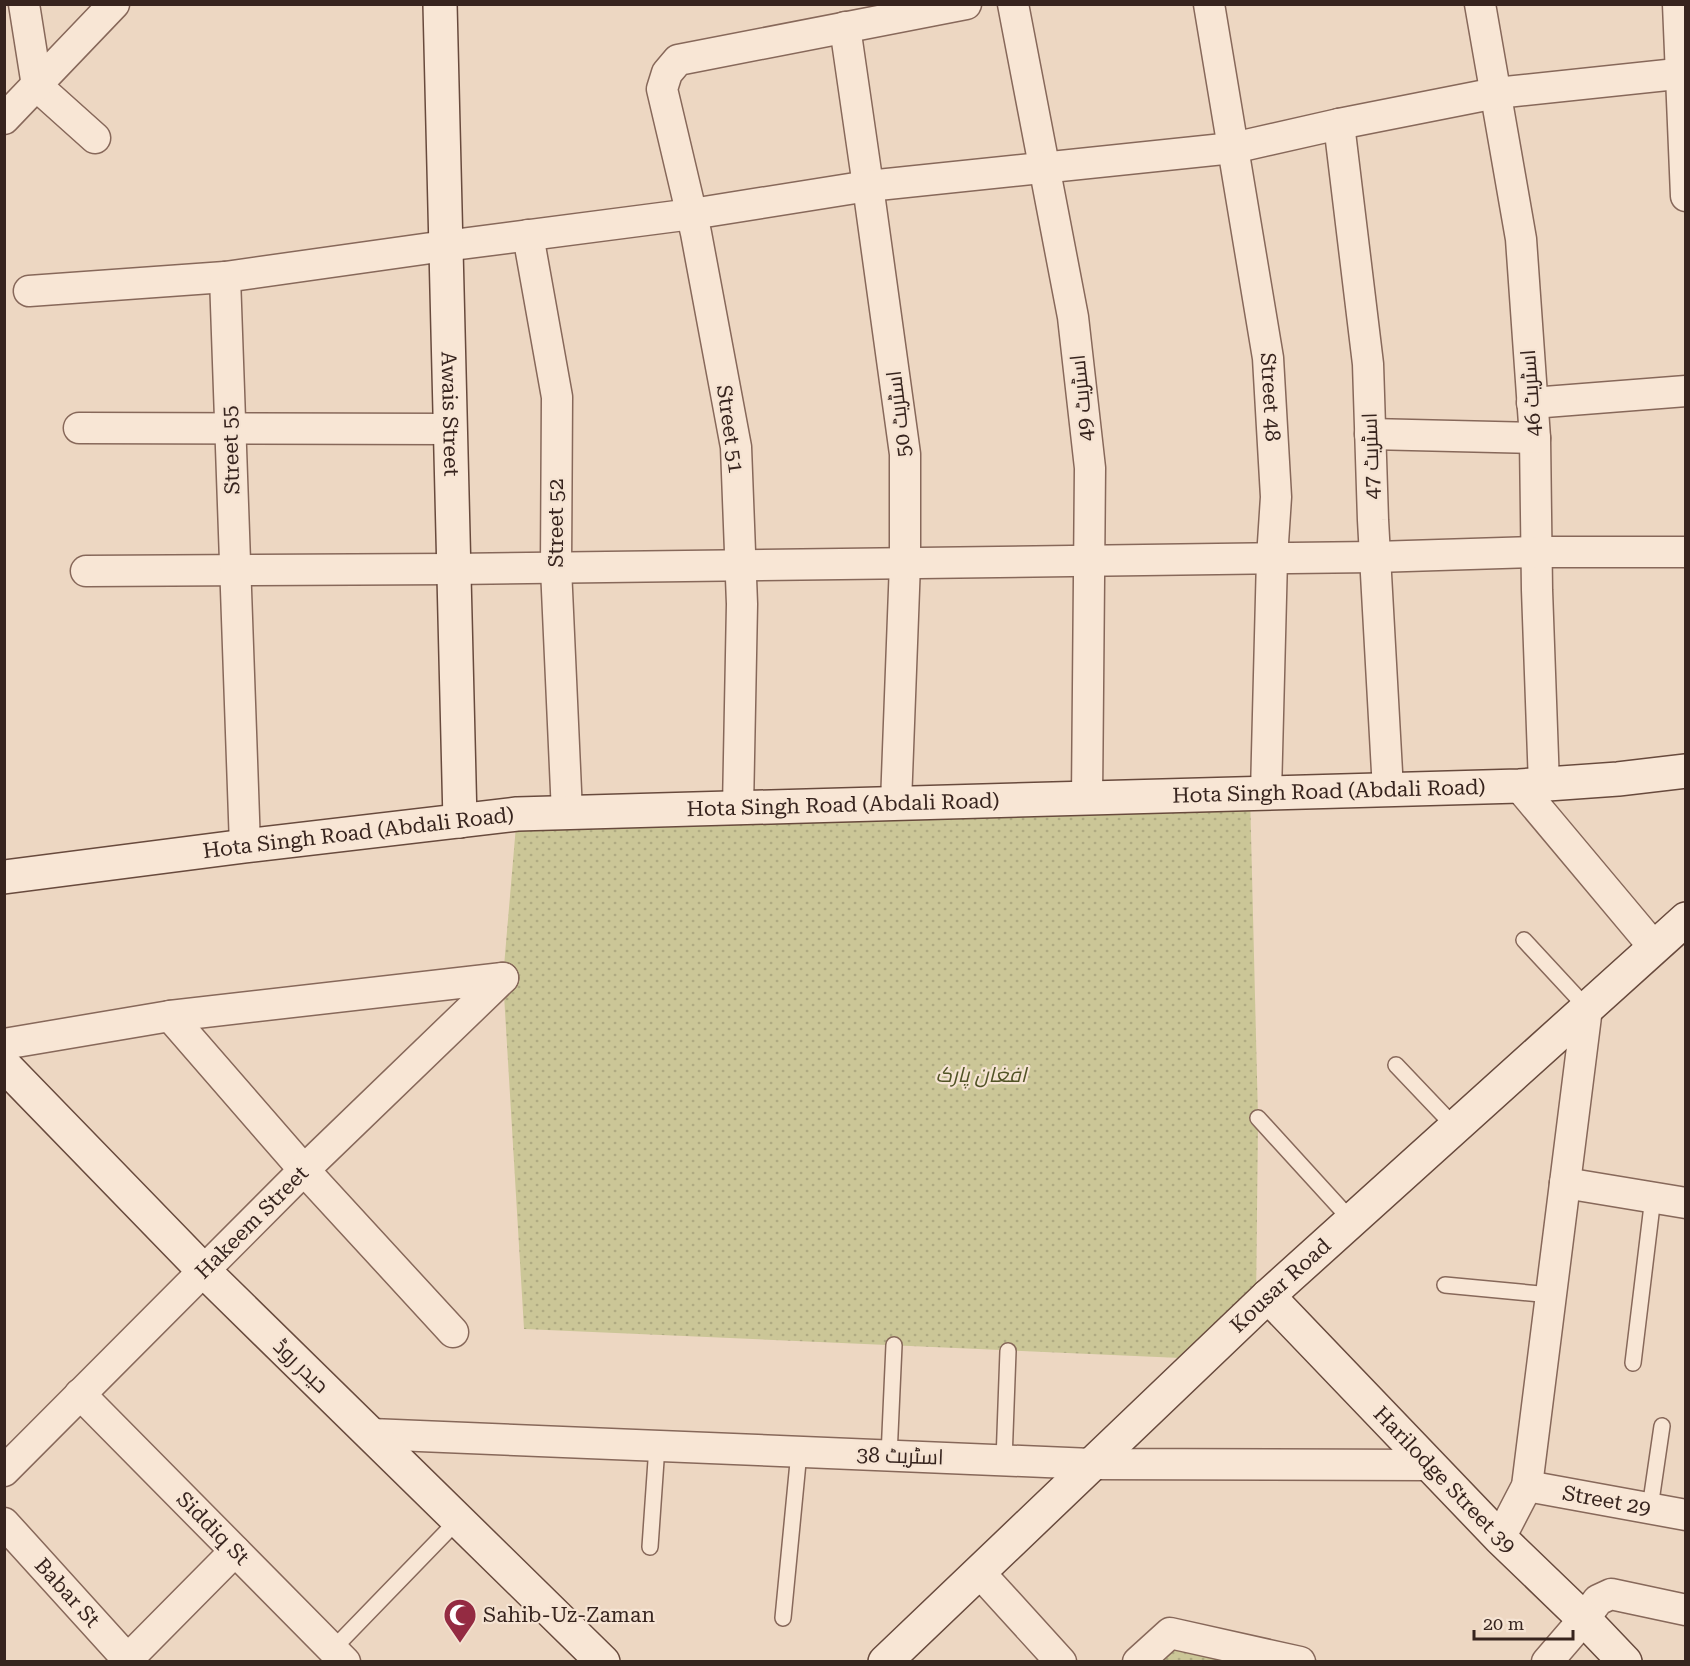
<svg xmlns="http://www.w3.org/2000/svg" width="1690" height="1666" viewBox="0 0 1690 1666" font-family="'Roboto Serif',Cairo,serif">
<defs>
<pattern id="park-dots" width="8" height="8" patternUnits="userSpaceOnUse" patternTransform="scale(1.5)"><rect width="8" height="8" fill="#cbc697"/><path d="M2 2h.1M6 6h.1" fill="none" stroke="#afaa82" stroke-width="1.8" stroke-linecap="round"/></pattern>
</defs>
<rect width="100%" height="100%" fill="#edd7c2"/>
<path fill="url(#park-dots)" d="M1250,793L1258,1118L1256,1308L1203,1359L524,1329L503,978L517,814Z
M1170,1633L1300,1662H1138Z"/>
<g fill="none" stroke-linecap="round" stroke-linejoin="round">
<g stroke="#87685a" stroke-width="18">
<path id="lane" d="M1524,940L1587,1008
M1396,1065L1455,1127
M1258,1118L1352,1221
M1445,1285L1551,1295
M1633,1363L1653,1197
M889,1456L894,1345
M1004,1461L1008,1351
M1650,1508L1662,1426
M650,1547L657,1446
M783,1618L799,1452
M333,1649L458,1520"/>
</g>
<g stroke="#87685a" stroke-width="33">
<g id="street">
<path d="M24,4L37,86L95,138"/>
<path d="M1013,4L1073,317L1090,468L1087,798"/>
<path id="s1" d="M1209,4L1268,358L1276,497L1272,558L1266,793"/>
<path d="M1480,4L1521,239L1535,438L1537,590L1544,785"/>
<path d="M1678,4L1686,196"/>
<path d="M845,27L868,186L905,454V563L896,803"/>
<path d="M4,119L114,4"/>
<path d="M1339,124L1368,364L1373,520L1388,790"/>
<path d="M528,235L557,397L556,568L567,813"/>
<path d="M29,291L225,277"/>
<path d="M1532,403L1686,391"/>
<path d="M79,428L449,429"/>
<path d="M1370,434L1535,438"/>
<path d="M86,571L453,569L1375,557L1537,552H1686"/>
<path d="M1519,786L1654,947"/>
<path d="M738,808L742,604L736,447L696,233L662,89L667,73L678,60L966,4"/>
<path d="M245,846L225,277L445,246L692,214L868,186L1233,148L1339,124L1496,93L1686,73"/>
<path d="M170,1016L304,1170L453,1332"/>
<path d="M4,1044L170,1016L503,978"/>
<path d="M1565,1183L1686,1203"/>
<path id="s2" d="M80,1394L345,1662"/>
<path d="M371,1434L1092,1464L1430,1465"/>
<path id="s3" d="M4,1471L304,1170L503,978"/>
<path id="s4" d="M1527,1486L1686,1515"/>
<path id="s5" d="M4,1523L130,1662"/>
<path d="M1500,1538L1527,1486L1587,1008"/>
<path d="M979,1572L1061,1662"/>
<path d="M128,1659L235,1551"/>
<path d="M1138,1662L1170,1633L1300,1662"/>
<path d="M1547,1662L1584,1619L1598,1600L1611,1594L1686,1610"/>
</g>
</g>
<g stroke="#684a3d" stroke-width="36">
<g id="secondary">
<path id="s6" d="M440,4L460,821"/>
<path id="s7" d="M4,877L245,846L517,814L1519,786L1618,779L1686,771"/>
<path d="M4,1065L203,1270L603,1662"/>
<path id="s8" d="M1268,1296L1500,1538L1584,1619L1625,1662"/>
<path id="s9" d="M885,1662L1268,1296L1686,919"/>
</g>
</g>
<use href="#lane" stroke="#f8e6d5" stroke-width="15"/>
<use href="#street" stroke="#f8e6d5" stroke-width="30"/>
<use href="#secondary" stroke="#f8e6d5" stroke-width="33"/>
</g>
<defs>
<g id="mosque-pin" transform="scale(1.725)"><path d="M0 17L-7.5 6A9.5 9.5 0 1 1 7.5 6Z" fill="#942b42" stroke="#f5e3d2"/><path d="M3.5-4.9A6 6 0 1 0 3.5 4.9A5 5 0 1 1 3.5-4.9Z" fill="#fff"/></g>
</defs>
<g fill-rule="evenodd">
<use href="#mosque-pin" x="460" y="1615"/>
</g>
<g text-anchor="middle" stroke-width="4.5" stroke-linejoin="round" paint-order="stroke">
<g font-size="21" fill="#37241e" stroke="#f5e3d2">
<text transform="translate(1531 393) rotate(-94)" y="7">اسٹریٹ 46</text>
<text dy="7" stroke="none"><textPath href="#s1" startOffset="398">Street 48</textPath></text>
<text transform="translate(1082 398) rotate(-96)" y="7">اسٹریٹ 49</text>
<text dy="7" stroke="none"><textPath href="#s6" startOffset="410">Awais Street</textPath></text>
<text transform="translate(899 414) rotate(-97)" y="7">اسٹریٹ 50</text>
<text transform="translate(730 429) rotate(82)" y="7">Street 51</text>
<text transform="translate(231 450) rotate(-92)" y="7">Street 55</text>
<text transform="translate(1371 456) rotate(-92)" y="7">اسٹریٹ 47</text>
<text transform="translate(556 523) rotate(-90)" y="7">Street 52</text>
<text dy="7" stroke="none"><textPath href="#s7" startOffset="1329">Hota Singh Road (Abdali Road)</textPath></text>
<text dy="7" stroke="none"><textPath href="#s7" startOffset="843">Hota Singh Road (Abdali Road)</textPath></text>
<text dy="7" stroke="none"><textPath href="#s7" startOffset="357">Hota Singh Road (Abdali Road)</textPath></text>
<text dy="7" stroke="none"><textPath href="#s3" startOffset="351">Hakeem Street</textPath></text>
<text dy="7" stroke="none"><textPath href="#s9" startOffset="546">Kousar Road</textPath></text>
<text transform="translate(301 1366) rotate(44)" y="7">حیدر روڈ</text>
<text transform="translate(900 1456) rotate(2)" y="7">اسٹریٹ 38</text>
<text dy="7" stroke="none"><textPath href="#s8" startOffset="255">Harilodge Street 39</textPath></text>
<text dy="7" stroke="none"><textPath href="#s4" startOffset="81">Street 29</textPath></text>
<text dy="7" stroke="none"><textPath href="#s2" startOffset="189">Siddiq St</textPath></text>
<text dy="7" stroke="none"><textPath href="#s5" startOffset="94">Babar St</textPath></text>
</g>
<g font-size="21" font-style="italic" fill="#515325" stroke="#f5e3d2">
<text x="981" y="1082">افغان پارک</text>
</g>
<g font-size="21" fill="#37241e" stroke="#f5e3d2" text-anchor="start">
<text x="483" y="1622">Sahib-Uz-Zaman</text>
</g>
</g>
<rect width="1690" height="1666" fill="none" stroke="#37241e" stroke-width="12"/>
<path d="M1474 1630v9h99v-9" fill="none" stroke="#37241e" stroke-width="3"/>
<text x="1483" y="1630" font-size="18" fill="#37241e" stroke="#f5e3d2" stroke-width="4.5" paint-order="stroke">20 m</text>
</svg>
